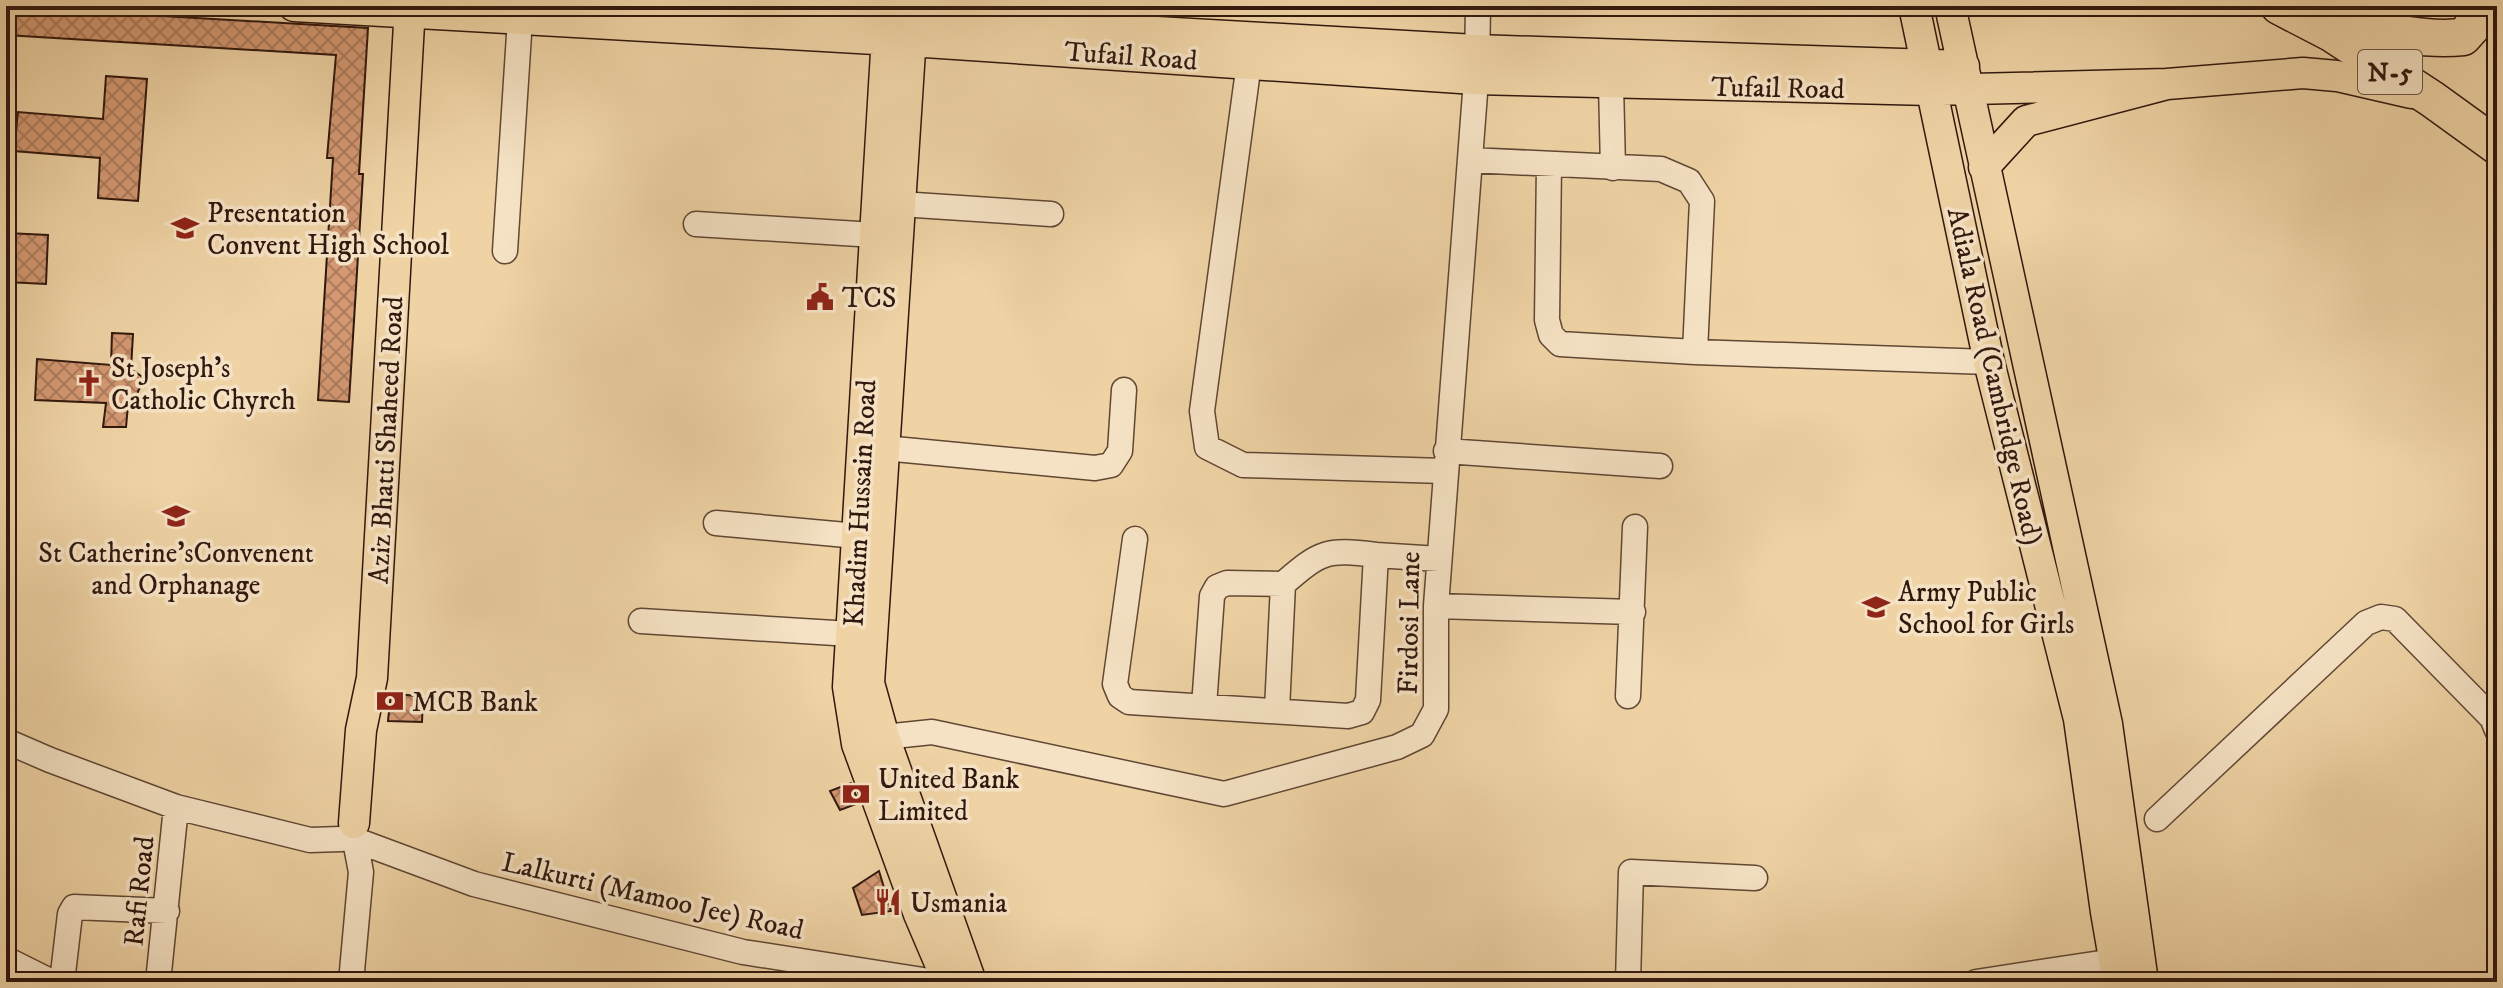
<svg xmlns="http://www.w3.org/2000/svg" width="2503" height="988" viewBox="0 0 2503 988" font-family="'IM FELL DW Pica',serif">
<defs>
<pattern id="building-cross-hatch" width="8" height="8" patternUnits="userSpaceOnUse" patternTransform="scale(2)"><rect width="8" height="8" fill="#d49973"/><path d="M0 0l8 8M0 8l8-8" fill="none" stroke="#ad7c5d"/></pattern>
</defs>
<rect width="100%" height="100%" fill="#efd3a5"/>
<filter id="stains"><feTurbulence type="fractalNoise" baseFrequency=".0025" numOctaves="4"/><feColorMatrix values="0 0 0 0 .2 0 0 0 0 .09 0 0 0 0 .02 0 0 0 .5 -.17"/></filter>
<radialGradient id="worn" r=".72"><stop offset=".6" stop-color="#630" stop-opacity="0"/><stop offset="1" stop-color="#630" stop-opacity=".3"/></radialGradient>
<path fill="url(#building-cross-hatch)" stroke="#31180e" stroke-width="2" d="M8,7L368,28L359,174H363L349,402L318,400L333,158H327L336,55L6,35Z
M106,76L147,79L138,201L98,198L100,158L14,151L18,112L103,119Z
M6,233L48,235L46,284L6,282Z
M112,333L133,334L131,369L144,378L137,394L129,395L126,427H103L106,403L35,400L37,359L111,365Z
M391,693L423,697L422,722L388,721Z
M851,783L859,803L840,810L830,791Z
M879,871L891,911L862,915L853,888Z"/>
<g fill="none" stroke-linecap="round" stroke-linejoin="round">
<g stroke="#604734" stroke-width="27">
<path id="minor" d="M1249,63L1202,411L1207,447L1243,465L1444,471
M1611,84L1613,168
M1470,160L1661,169L1689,181L1702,201L1695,352L1560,344L1551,335L1547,320L1549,164
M900,204L1051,214
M696,224L875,235
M505,251L520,19
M1695,352L1989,362
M884,448L1095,468L1111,465L1120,451L1124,390
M1446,451L1660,466
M716,523L857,536
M1135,539L1115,684L1120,696L1129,702L1348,716L1362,712L1368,700L1376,555L1439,559
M1436,606L1633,612
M641,621L851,634
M1628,696L1635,527
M1204,706L1212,596L1217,587L1227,583L1283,584C1321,551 1326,549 1376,555
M1277,710L1283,584
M884,737L932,732L1224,794L1397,747L1422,735L1436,709V606L1477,67L1478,6
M6,741L50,760L176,807L310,840L341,839
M2157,819L2366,623L2381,617L2395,619L2492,718L2497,730
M361,842L474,884L743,952L936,982
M6,959L52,982
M62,982L70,914L74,907L167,911
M158,982L176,807
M351,982L361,872L356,846
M1628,982L1631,872L1755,878
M1976,982L2114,961"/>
</g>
<g stroke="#31180e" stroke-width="33">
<path id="major" d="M294,6L910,41L1475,79L1931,90L2167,84
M695,6L1476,50L1964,66
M1914,6L1989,362L2079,719L2106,912L2118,982
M1950,6L2107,724L2143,982
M888,19L848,687L857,744L919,914L948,982
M912,20L869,683L884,737L971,982
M1984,167L2026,121L2167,84L2303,73L2337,76L2411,93
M354,823L361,730L372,678L410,6"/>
</g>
<g stroke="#31180e" stroke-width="39">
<path id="highway" d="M2279,6L2331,33L2432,99L2497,146
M2319,16C2365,26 2415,42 2463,37L2472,27L2478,6"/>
</g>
<use href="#minor" stroke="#f5e2c4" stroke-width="24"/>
<use href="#major" stroke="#efd3a5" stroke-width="30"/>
<use href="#highway" stroke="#efd3a5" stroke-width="36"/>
</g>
<defs>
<g id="school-bare" transform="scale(2.16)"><path d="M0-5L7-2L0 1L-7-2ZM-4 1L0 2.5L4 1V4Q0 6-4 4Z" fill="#8f2418" stroke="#f5e2c4" stroke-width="2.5" paint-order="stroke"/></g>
<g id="civic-bare" transform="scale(2.16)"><path d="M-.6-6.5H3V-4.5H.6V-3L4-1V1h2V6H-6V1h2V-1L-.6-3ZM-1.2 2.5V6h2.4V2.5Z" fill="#8f2418" stroke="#f5e2c4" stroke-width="2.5" paint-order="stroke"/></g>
<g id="church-bare" transform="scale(2.16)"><path d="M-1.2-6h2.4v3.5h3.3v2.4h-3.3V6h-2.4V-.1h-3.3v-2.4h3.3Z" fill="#8f2418" stroke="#f5e2c4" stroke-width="2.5" paint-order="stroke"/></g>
<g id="bank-bare" transform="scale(2.16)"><path d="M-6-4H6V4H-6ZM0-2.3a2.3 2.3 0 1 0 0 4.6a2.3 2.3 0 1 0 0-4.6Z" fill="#8f2418" stroke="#f5e2c4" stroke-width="2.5" paint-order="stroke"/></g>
<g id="restaurant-bare" transform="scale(2.16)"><path d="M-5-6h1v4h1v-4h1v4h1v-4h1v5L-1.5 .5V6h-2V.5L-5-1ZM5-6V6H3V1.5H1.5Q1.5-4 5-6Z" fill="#8f2418" stroke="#f5e2c4" stroke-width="2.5" paint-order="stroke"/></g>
</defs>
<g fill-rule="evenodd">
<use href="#school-bare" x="185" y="228"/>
<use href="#civic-bare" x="820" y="297"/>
<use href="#church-bare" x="89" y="383"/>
<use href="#school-bare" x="176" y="516"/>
<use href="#school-bare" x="1876" y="607"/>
<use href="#bank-bare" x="390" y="701"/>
<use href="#bank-bare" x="856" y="794"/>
<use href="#restaurant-bare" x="888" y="902"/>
</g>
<g text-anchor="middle" stroke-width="7" stroke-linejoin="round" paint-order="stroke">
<rect fill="#f5e2c4" stroke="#6c5545" stroke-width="2" x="2358" y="50" width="64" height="44" rx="6"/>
<g font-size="26" font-weight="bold" fill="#31180e">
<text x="2390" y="81">N-5</text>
</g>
<g font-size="28" fill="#31180e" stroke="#f5e2c4">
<text transform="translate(1131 55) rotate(4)" y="10">Tufail Road</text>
<text transform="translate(1778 87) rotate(1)" y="10">Tufail Road</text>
<text transform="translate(1996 376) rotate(77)" y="10">Adiala Road (Cambridge Road)</text>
<text transform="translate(385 440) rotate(-87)" y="10">Aziz Bhatti Shaheed Road</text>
<text transform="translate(859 503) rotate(-87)" y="10">Khadim Hussain Road</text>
<text transform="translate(1408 623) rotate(-89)" y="10">Firdosi Lane</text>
<text transform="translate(138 891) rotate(-84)" y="10">Rafi Road</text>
<text transform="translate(653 895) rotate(13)" y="10">Lalkurti (Mamoo Jee) Road</text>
</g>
<g font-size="28" fill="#31180e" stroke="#f5e2c4" text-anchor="start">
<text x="207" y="222">Presentation<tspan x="207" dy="32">Convent High School</tspan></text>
<text x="842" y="307">TCS</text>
<text x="111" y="377">St Joseph's<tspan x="111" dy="32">Catholic Chyrch</tspan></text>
<text x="176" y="562" text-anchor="middle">St Catherine'sConvenent<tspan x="176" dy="32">and Orphanage</tspan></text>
<text x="1898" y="601">Army Public<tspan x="1898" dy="32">School for Girls</tspan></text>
<text x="412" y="711">MCB Bank</text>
<text x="878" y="788">United Bank<tspan x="878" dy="32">Limited</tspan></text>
<text x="910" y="912">Usmania</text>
</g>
</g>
<rect width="2503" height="988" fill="none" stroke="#efd3a5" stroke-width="32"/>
<rect x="8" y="8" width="2487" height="972" fill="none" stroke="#31180e" stroke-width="4"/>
<rect x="16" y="16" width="2471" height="956" fill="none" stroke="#31180e" stroke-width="2"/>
<rect width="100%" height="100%" filter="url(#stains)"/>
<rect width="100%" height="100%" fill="url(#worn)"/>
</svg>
